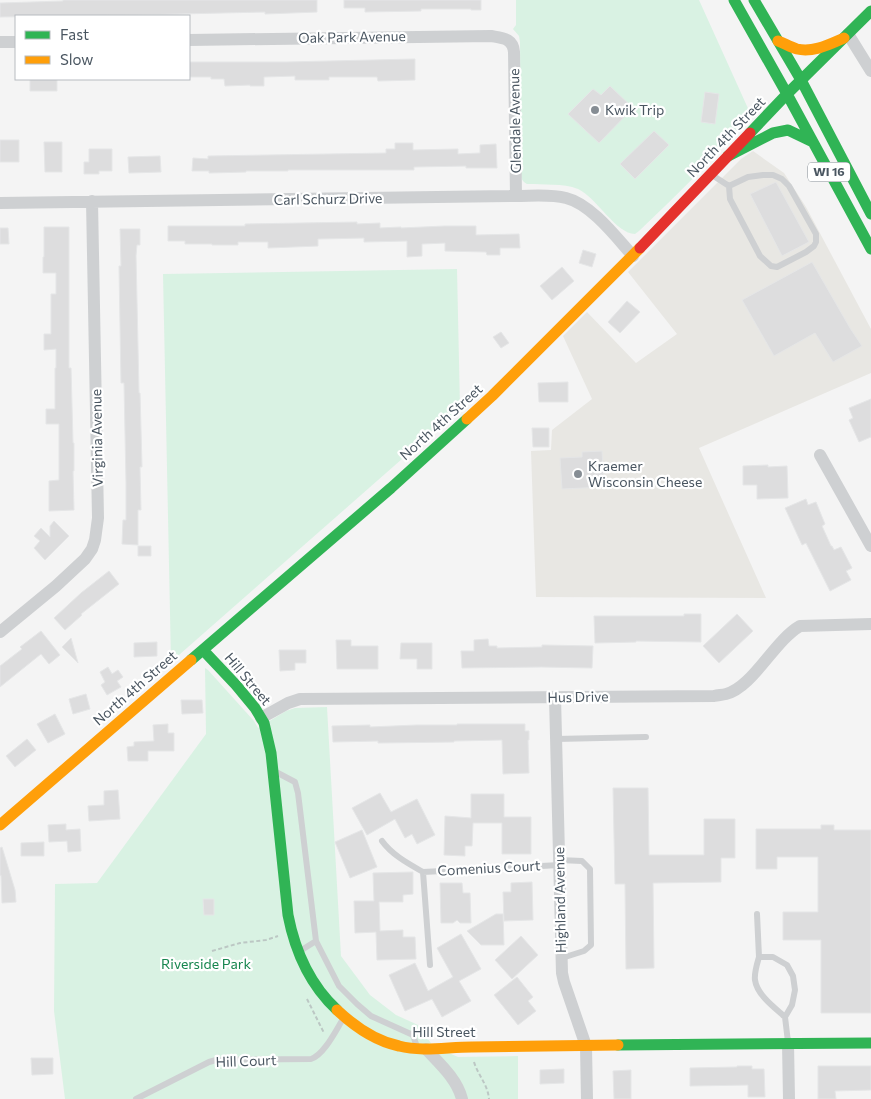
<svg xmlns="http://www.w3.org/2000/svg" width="871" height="1099" viewBox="0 0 871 1099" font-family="Commissioner,sans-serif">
<rect width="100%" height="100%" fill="#f4f4f4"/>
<path fill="#e8e7e3" d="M753,151L784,173L806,207L871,329V373L699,448L766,598L536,597L531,451L551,450L552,430L592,399L563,336L587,312L636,363L677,334L628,272L741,159Z"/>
<path fill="#d9f2e3" d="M516,0H699L751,115C717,156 678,194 639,231L635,234C616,234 597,198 578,189C563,183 543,185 527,184C521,181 521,177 521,170L520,42L519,36L513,29L516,25Z
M457,269L460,408L171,662L163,274Z
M205,668L208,670L254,721L258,728L286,711L295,708L327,707L341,956L370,995L396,1015L418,1025L433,1046L458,1057L518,1056V1099H65L54,1011L55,884L97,883L206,734Z"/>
<path fill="#ddddde" stroke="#e5e6e7" d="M63,0H317V12L265,14V12L137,15L0,17V3L63,1Z
M344,0H481V10H471V9H421V11L365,12V8H344Z
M415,59V80L378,81L377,77H329V80H295V76L264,77V86H250V85L225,86L224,79H211V77H189V62H287Z
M30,79H57V91H30Z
M610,86L633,108L599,143L568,114L593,89L601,95Z
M705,92L719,94L715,124L701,122Z
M654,131L669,145L635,179L620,164Z
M0,140H19V162H0Z
M44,142H62V172H45Z
M395,143H413V150L458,149V154L480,153V145L496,144L497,168H466V166L414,167V170H288V171H246V172L209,173V171H192L193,158L208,159V156L386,153V149H395Z
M89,149H112V171H99V174H84V162H89Z
M160,156L161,172L129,173L128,157Z
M776,182L809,242L782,256L750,194Z
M357,222V224L380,223V228L401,227V228L445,226H476V235L519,234L520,248H500V255H487L486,252L445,251V243L422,244V256L407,257V241L364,242V238L318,239V246L268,248V242H238V245H212V244H185V241H168V226H245V224Z
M44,227H69V368H71L73,443H74V471H73L74,510L49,511V481L59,480V424H46V409H55V368H56V349L44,350V334H51V294H56V273H43V257H44Z
M0,228H8L9,244H0Z
M120,229H140V245H137L136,256L139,393H140L142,467H140L141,510H138V545L122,544L123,520H126V482L124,383H121L119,266H121Z
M583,250L596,254L592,267L579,263Z
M812,262L850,328L862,346L833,362L815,333L774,356L742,300Z
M562,267L574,281L552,300L540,286Z
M627,301L640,312L620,333L608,322Z
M501,332L509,343L501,348L493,337Z
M568,382V402H539L538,383Z
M871,399V437L859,442L849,420L853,418L849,408Z
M532,428H549V447H533Z
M602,451L604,487L562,489L560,458L582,457V452Z
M768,465V467L787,466L788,498L757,499V485H743V466Z
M806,499L808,505L816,502L825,524L822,526L831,546H832L834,550L841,547L852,568L846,571L851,580L830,591L806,543L802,545L785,508Z
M54,521L69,536L45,560L34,548L40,541L34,536L41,528L50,537V526Z
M138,546H151V556H138Z
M109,571L119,584L81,614L82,615L65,630L54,618L81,593Z
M684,614H701V642L636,641V642L595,643L594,616H684Z
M737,614L753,631L719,663L703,646Z
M41,631L60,655L49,664L41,654L0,687V666L22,649L20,647Z
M71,638L78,663L62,647Z
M488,639L489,646H497V648L542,647V645L593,646L592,668L542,667L462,668L461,651H474V640Z
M336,640H351V646H378V669H337Z
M157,642V656L134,657V643Z
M401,643H432V669H417V659H400Z
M279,650H306V663H295V670L280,671Z
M108,667L112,674L118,670L123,677L117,681L121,687L107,695L101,685L105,682L100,672Z
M86,694L90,709L73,714L69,699Z
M181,700H202L203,713L182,714Z
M55,714L65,734L48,743L37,724Z
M168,724V733H174V751H148V761H128L127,747L134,746V742L154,741L153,725Z
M457,724H525V731H529V740H528L529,773L503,774L502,740L454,741V742L378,743V741L333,742L332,726L370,725V727L417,725H457Z
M27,739L36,750L15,767L6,756Z
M613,788H648L649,855H704V819H735V858H721V882L653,883L654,968L626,969L625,884H615Z
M118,790L120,819L89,821L88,806L104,805V791Z
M380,793L391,812L417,799L435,835L417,844L412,834L405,838L395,819L367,835L352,808Z
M471,794H504V817H531V854H502V823H473L472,846H465V856L444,855L445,816L471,818Z
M66,824V830L80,829L81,851L68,852L67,841L49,842L48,825Z
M821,825H834V830H871V1013H821V940H783V912H818V857H777V869H756V829H821Z
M362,830L377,867L350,878L335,842Z
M44,842V856H21V843Z
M2,847L15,890L16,902L2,903L1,875L0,876V848Z
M413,872V894L403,895V902H379L380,931L403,930V937H415L416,959L377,960L376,932L355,933L354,901H374L373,873Z
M532,882L533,920L504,921L503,892H511V883Z
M440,883H462L463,893H470L471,923H460L457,920L453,923H441Z
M203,899H214V915H204Z
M496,914H503L504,945H481L467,931Z
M461,934L481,969L459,981L471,1001L442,1017L432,999L405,1011L389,975L415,963L428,991L453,977L437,948Z
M521,936L538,955L512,979L495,960Z
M517,977L533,997L528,1001L536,1011L518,1025L494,995Z
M31,1058H53V1074L32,1075Z
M737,1066H752V1069H764L765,1097H748V1085L690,1086V1068L737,1067Z
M818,1066H871V1090L835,1091L836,1099H818Z
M564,1069V1083L540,1084V1070Z
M631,1070V1099H614L613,1071Z"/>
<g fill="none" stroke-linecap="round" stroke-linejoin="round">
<path stroke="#bcc7c4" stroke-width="2" stroke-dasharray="4 2.5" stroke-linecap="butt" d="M212,951L240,943L266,940L278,936
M307,999L324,1033
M474,1062C478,1075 488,1085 489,1099"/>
<path stroke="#ced0d2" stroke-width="6" d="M712,175L729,186L748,177L763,175H773L782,179L789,186L816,234V242L814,246L806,252L777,267L771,266L760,256L730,199L729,186
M556,739L646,737
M276,772L295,782L298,793L316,941L339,986L357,1004L371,1016L413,1035L417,1047
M382,841C392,855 409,864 423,872
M559,860L582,861L590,869L591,945L584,951L562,958
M757,914L759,957
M300,951L316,941
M430,965L423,872L560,865
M785,1017C775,1008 757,995 755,980C754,973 757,964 759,957H773L787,965L793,976L795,990L792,1005L785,1017L788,1042
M136,1099L209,1062L216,1060L311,1059C324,1055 336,1030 343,1019"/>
<path stroke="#ced0d2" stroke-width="12" d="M848,34L871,71
M189,40L491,36C502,38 513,38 514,52L516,196
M0,42H16
M0,203L516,196C533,196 550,194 566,198C591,204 616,237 633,256
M820,455L871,546
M0,632L56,586L85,559L92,549L95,540L98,518L92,201
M555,697L562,973L564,982L586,1046L587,1099
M261,718L288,703L300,699L714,696C718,695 722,695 726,694C753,687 774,641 800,626L871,624
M788,1043L789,1099
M426,1049C440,1064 457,1079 462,1099"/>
<path stroke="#30b455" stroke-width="11" d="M734,0L787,94L871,249
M754,0L801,80L871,214
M750,133L787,94L871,11
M728,156L773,133L788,130L813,142
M203,650L236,685L255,708L264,723L271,753L288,915C295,951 309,984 337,1010
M191,660L391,488L467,419
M618,1045L871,1043"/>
<path stroke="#ff9f0a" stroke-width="11" d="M778,41C784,43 790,47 797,49C813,53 830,44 844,38
M467,419L492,396L640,248
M0,825L191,660
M337,1010C354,1026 375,1041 399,1046C423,1052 447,1047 472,1047C521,1046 569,1046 618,1045"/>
<path stroke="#e5322d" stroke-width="11" d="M640,248L750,133"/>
</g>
<g fill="#868d94" stroke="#fff" stroke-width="2">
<circle cx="595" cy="110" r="5"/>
<circle cx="578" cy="474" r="5"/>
</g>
<g text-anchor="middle" stroke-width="4.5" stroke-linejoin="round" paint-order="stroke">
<rect fill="#fff" stroke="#808990" stroke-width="1" x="808" y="162.5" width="42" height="19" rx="4"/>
<g font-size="12" font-weight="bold" fill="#4a5661">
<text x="829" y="176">WI 16</text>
</g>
<g font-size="14" fill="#4a5661" stroke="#fff">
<text transform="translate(352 37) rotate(-1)" y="5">Oak Park Avenue</text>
<text transform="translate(515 121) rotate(-91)" y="5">Glendale Avenue</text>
<text transform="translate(726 137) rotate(-46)" y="5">North 4th Street</text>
<text transform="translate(328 199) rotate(-1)" y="5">Carl Schurz Drive</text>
<text transform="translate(441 422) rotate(-42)" y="5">North 4th Street</text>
<text transform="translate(97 438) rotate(-91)" y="5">Virginia Avenue</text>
<text transform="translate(248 679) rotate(50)" y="5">Hill Street</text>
<text transform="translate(135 688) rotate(-41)" y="5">North 4th Street</text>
<text transform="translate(578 697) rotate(-1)" y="5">Hus Drive</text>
<text transform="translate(489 868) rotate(-3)" y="5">Comenius Court</text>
<text transform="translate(560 900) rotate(-91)" y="5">Highland Avenue</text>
<text x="444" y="1037">Hill Street</text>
<text transform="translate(246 1061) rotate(-2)" y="5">Hill Court</text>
</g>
<g font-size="14" fill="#4a5661" stroke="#fff" text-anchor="start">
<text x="605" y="115">Kwik Trip</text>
<text x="588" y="471">Kraemer<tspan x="588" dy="16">Wisconsin Cheese</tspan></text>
</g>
<g font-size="14" fill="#17864f" stroke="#fff">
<text x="206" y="969">Riverside Park</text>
</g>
</g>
<rect x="15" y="15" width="175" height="65" fill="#ffffff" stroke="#b7bbc0"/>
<rect x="25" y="31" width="25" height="8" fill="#30b455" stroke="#b7bbc0"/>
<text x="60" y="40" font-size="15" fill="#4a5661">Fast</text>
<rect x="25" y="56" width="25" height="8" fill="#ff9f0a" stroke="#b7bbc0"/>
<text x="60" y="65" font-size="15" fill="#4a5661">Slow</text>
</svg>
